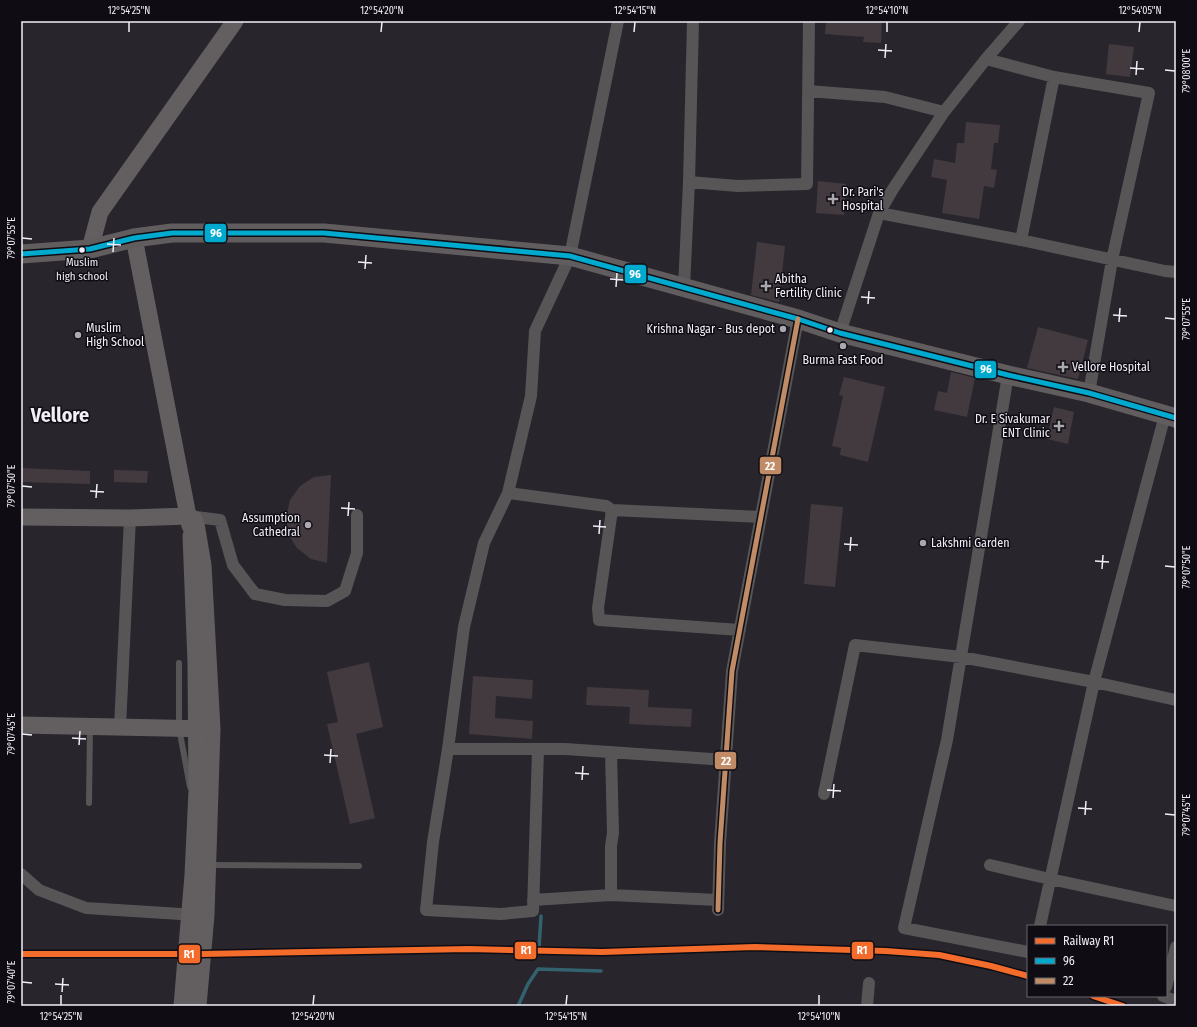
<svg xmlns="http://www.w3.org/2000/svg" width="1197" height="1027" viewBox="0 0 1197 1027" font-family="'Fira Sans Condensed',sans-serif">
<rect width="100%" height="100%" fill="#28252c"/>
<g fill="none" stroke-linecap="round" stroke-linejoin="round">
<path stroke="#31626e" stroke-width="3.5" d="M539,948L541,916
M538,969L601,971
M518,1006L528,984L538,969"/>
</g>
<path fill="#433a40" d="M826,21H882L881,43L863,42L864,37L825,34Z
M1109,44L1134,47L1130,77L1106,74Z
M966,122L1000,125L998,143H994L991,169L997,170L994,188L984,186L979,219L942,213L947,180L931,177L934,159L955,163L957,143H964Z
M818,181L846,184L844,215L816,213Z
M757,242L785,246L779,302L751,295Z
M1038,327L1088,340L1078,379L1027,368Z
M951,372L975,378L967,417L934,410L938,391L947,393Z
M844,377L885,387L868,462L840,455L841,448L832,446L843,396L839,395Z
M1054,407L1074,412L1068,444L1047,439Z
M21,468L90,471V484L21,482Z
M114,470L148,471L147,483L114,482Z
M331,475L327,563L311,559L297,548L288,534L286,517L290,500L300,486L314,477Z
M811,504L843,507L835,587L804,584Z
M369,662L383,727L356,734L375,818L350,824L327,724L338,722L327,672Z
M473,676L533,680L532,699L496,696L495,718L533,721L532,739L469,734Z
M587,687L649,690L648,707L692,709L691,727L629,724L630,707L586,705Z"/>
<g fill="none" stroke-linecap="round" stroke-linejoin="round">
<path stroke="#575556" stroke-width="6" d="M179,663V728L190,787
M89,803L90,728
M209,865L359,866"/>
<path stroke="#575556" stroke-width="12" d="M986,59L1054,77L1149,93L1112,260L1089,393
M808,91L885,97L944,112
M689,182L738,186L807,184L809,21
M879,213L1021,240L1165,271L1176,272
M1021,240L1054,77
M684,287L689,182L693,21
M840,333L879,213L893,189L944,112L986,59L1019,21
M1008,375L947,740L904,928L1028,952
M508,493L531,396L535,331L570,256L618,21
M612,510L598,608L599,620L740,630
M188,516L220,520L233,565L255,594L285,600L327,601L345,591L357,553V515
M120,727L130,518
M448,749H565L726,760
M538,750L533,911L501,914L426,910L433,842L448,749L464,627L484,543L508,493L606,506L612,510L761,517
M824,794L855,645L961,657L1094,682L1176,700
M990,865L1050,879L1176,906
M21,874L39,890L86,908L196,915
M611,895V846L613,833L611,752
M533,900L611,895L718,900
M718,910L720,843L732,671L798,319
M1040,926L1094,682L1165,415
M1166,987L1176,947
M1163,996L1176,1001
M867,1006L869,983"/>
<path stroke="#635f60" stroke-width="17" d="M134,238L190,526
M90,249L100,212L235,21
M21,517L130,518L188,516L194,519L196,524L203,565L212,729L206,915L198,1006
M21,725L211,729"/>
<path stroke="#615d5f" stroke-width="19" d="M21,254L90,249L134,238L172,233H324L570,256L798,319L840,333L1008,375L1089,393L1176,418"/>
<path stroke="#635f60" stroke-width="17" d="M182,1006L193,875L197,791L196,662L191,536"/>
<g stroke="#0f0d13" stroke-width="8">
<path id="bus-1" d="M21,254L90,249L134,238L172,233H324L570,256L798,319L840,333L1008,375L1089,393L1176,418"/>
</g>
<g stroke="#0f0d13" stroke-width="8">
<path id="bus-2" d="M718,910L720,843L732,671L798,319"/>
</g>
<use href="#bus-1" stroke="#00a9ce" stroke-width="5"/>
<use href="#bus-2" stroke="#c18c65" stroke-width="5"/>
<g stroke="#0f0d13" stroke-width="9">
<path id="rail-1" d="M21,954H202L469,949L602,952L755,947L886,951L939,955L991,966L1028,976
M1093,996L1123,1006"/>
</g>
<use href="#rail-1" stroke="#f36c2b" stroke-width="6"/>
</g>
<path fill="none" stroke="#f1eef7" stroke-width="1.5" d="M129,32V22M381,32L382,22M634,32L635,22M887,32V22M1139,32L1140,22M878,50L892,51M885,58L886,44M1130,68L1144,69M1165,70L1175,71M1136,75L1137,61M22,238L32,239M107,244L121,245M113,252L114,238M358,262L372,263M365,269L366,255M610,279L624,280M616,287L617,273M861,297L875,298M868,304L869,291M1113,315L1127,316M1165,318L1175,319M1119,322L1120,308M22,486L32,487M90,491L104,492M96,498L97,484M341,508L355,509M348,516L349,502M593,526L606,527M599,534L600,520M844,544L858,545M850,551L851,537M1095,561L1109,562M1165,566L1175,567M1102,569L1103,555M22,734L32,735M72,738L86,739M79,745L80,731M324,755L338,756M330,763L331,749M575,773L589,774M582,780L583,766M827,790L841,791M833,798L834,784M1078,808L1092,809M1165,814L1175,815M1085,815L1086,801M22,982L32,983M55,984L69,985M62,992L63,978M61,1005V995M313,1005L314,995M566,1005L567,995M819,1005V995"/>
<g fill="#aba8b0" stroke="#0f0d13" stroke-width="1.5">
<path d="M831 193h4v4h4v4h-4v4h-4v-4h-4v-4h4z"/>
<path d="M764 280h4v4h4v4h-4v4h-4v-4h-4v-4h4z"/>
<circle cx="783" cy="329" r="4"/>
<circle cx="78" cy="335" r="4"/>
<circle cx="843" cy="346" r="4"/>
<path d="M1061 361h4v4h4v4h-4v4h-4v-4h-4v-4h4z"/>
<path d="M1057 420h4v4h4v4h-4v4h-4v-4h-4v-4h4z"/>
<circle cx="308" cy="525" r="4"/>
<circle cx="923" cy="543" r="4"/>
</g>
<g fill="#f1eef7" stroke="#0f0d13" stroke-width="1.5">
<circle cx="82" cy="250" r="3.5"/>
<circle cx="830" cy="330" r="3.5"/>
</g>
<g text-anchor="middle" stroke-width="3" stroke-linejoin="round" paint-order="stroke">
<g font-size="11" fill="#f1eef7" stroke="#0f0d13">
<text x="82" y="266">Muslim<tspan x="82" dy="14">high school</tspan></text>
</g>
<g font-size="12" fill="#f1eef7" stroke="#0f0d13" text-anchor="start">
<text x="842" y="196">Dr. Pari's<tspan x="842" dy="14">Hospital</tspan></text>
<text x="775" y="283">Abitha<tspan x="775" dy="14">Fertility Clinic</tspan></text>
<text x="86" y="332">Muslim<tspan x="86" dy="14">High School</tspan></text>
<text x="775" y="333" text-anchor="end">Krishna Nagar - Bus depot</text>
<text x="843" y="364" text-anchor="middle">Burma Fast Food</text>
<text x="1072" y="371">Vellore Hospital</text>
<text x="1050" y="423" text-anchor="end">Dr. E Sivakumar<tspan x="1050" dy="14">ENT Clinic</tspan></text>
<text x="300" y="522" text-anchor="end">Assumption<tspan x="300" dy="14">Cathedral</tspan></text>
<text x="931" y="547">Lakshmi Garden</text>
</g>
<g font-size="20" font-weight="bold" fill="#f1eef7" stroke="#0f0d13">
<text x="60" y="422">Vellore</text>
</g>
</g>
<g stroke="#0f0d13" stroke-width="1.5">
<rect x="204" y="223" width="23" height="20" rx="4" fill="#00a9ce"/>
<rect x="624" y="264" width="23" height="20" rx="4" fill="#00a9ce"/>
<rect x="974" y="360" width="23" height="19" rx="4" fill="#00a9ce"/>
<rect x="759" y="456" width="23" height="19" rx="4" fill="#c18c65"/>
<rect x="714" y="751" width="23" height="19" rx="4" fill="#c18c65"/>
<rect x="851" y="941" width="23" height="19" rx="4" fill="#f36c2b"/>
<rect x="514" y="941" width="23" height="19" rx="4" fill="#f36c2b"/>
<rect x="178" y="944" width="23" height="20" rx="4" fill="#f36c2b"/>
</g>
<g font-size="11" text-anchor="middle" font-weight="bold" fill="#fff">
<text x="216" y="237">96</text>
<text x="635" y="278">96</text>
<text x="986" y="373">96</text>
<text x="770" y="470">22</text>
<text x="726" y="765">22</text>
<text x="862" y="954">R1</text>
<text x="526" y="954">R1</text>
<text x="189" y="958">R1</text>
</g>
<rect width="1197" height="1027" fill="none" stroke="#0f0d13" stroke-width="44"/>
<rect x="1027" y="925" width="140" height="72" fill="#0f0d13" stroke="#69676e"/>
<rect x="1035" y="938" width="20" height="6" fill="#f36c2b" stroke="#69676e"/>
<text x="1063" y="945" font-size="12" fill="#f1eef7">Railway R1</text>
<rect x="1035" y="958" width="20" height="6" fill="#00a9ce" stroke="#69676e"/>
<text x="1063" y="965" font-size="12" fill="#f1eef7">96</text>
<rect x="1035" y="978" width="20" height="6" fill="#c18c65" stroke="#69676e"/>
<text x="1063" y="985" font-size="12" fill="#f1eef7">22</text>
<rect x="22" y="22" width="1153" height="983" fill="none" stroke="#f1eef7" stroke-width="1.5"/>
<g font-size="10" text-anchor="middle" fill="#f1eef7">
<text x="129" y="14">12°54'25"N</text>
<text x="382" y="14">12°54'20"N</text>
<text x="635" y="14">12°54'15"N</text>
<text x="887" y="14">12°54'10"N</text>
<text x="1140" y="14">12°54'05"N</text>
<text transform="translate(1186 71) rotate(-90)" y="4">79°08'00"E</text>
<text transform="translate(11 238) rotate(-90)" y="4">79°07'55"E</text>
<text transform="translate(1186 319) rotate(-90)" y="4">79°07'55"E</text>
<text transform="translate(11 486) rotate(-90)" y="4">79°07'50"E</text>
<text transform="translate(1186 567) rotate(-90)" y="4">79°07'50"E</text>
<text transform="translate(11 734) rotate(-90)" y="4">79°07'45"E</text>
<text transform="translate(1186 815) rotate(-90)" y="4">79°07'45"E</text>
<text transform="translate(11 982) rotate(-90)" y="4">79°07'40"E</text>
<text x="61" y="1020">12°54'25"N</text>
<text x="313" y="1020">12°54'20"N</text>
<text x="566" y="1020">12°54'15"N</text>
<text x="819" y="1020">12°54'10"N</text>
</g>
</svg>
